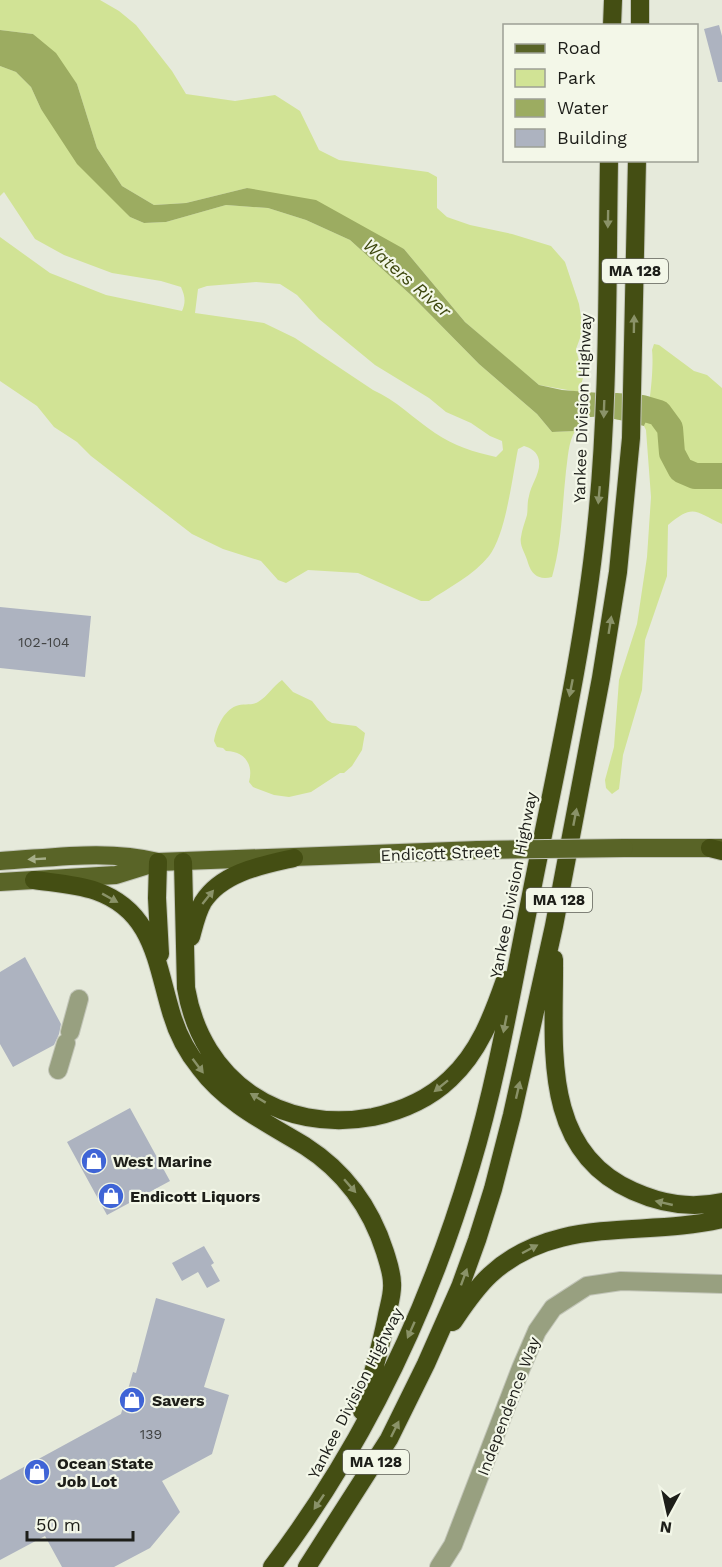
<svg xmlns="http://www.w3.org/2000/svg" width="722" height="1567" viewBox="0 0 722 1567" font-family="'Work Sans',sans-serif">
<rect width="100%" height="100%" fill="#e6eadb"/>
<path fill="#d1e395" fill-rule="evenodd" d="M0,0H100L119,11L136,25L172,71L186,94L235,101L275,95L300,111L319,150L339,160L428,172L437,177V208L447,217L470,225L512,234L551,246L565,262L579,304L583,330L576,349L583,378L579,392L539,385L516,366L465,322L404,249L247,188L186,203L154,205L122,186L97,148L77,84L33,34L0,30Z
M0,66L16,72L31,87L41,109L130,217L144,223L166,222L226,205L268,208L306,220L350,240L412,296L479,364L537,414L552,432L575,431C568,443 568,458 566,471C562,507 562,543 552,577C540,580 532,576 528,563C526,554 519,546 521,537C522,529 525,522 527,515C528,509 527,502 529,496C531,484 543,470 538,457C535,450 530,448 524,446L518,449C512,478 506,534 489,556C474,575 448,588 429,601H421L358,573L308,570L286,583L278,580L261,561L223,549L192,534L91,456L77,442L54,427L37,406L0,381V237L50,273L106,295L182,311C186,302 185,296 181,287L161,281L112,273L64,255L35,239L4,192L0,196ZM256,282L280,284L297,295L319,319L375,365L429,398L446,412L471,423L490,436L502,441L503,450L496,457C474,452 454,446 435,433C414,419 396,400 373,390L295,338L264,323L195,313L198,289L207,286Z
M654,344L659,345L694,371L707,375L722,388V524C695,512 694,503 668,525L667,576L645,640L642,690L623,755L619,789L612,794L606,788L605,780L614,747L619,680L637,624L647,557L651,497L646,430L644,426C650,410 654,365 652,350Z
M282,680L293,692L312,701L327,720L332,723L356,726L365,733L362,750L352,766L344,773H340L311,792L289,797L274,795L253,787L249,782C254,764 244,751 226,751L223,748L217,747L214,741C216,729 223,711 236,706C243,703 251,706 258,702C268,696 273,686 282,680Z"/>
<path fill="#9cac61" d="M0,30L33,34L56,53L77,84L97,148L122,186L154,205L186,203L247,188L316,200L404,249L465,322L539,385L562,390L650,397L648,416L644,426C632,423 594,412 583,419C579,422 577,427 575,431L552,432L537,414L479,364L412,296L350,240L306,220L268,208L226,205L166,222L144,223L130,217L77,164L41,109L31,87L16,72L0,66Z"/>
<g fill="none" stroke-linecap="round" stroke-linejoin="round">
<path stroke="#9cac61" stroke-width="26" d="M616,406L642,408L659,413L670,428L672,453L681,470L695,476H722"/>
</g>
<path fill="#adb3c0" d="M719,25L722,36V82H718L704,29Z
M0,607L91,616L85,677L0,668Z
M25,957L61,1024L59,1034L54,1045L13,1067L0,1044V972Z
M130,1108L170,1181L107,1215L67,1142Z
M204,1246L214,1263L211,1265L220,1281L207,1288L198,1272L182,1281L172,1263Z
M156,1298L225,1319L204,1387L229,1395L212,1454L162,1481L180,1512L150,1548L114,1567H62L45,1536L0,1560V1480L121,1414L133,1372L136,1373Z"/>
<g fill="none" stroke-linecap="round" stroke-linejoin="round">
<g stroke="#c2c5b8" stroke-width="20">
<path id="minor" d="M70,1032L79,999
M58,1070L66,1043
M439,1567L453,1545L521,1368L537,1331L553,1308L587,1286L621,1281L722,1284"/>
</g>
<g stroke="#c2c5b8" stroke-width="20">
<path id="major" d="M624,848H722
M0,861C52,858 107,849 158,862L478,850
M0,882L116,875L158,862"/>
</g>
<g stroke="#c2c5b8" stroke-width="20">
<path id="highway" d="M612,26L613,0
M640,26V0
M710,848L722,851
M158,862L157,898L160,954
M183,862L186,988C202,1082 281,1134 373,1117C401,1111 429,1099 450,1079C479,1052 492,1017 505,980
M34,880C55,883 76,884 96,891C153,911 156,962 171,1012C177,1033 186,1051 200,1068C227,1104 267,1123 305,1146C344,1171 371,1208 385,1252C388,1262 392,1273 392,1283C393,1293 389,1305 387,1315C381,1348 371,1379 362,1411
M191,937C194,926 197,912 203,902C222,872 263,865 294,858
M554,959C555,1043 539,1150 633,1191C662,1204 690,1209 722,1202
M453,1322C464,1306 475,1289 490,1275C556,1214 643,1238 722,1219
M272,1567C363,1447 428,1311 471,1166C497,1079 512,989 530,900C554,777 583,654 596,529C609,407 607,283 609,160
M307,1567L389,1439L426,1364L460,1287L477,1240L493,1189L512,1115L554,926L601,678L618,572L631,438L637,160"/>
</g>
<use href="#minor" stroke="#98a080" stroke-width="18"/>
<use href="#major" stroke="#596427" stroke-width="18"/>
<use href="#highway" stroke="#444e13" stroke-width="18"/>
<g stroke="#c2c5b8" stroke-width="20" stroke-linecap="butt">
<path id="major-bridge" d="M478,850L624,848"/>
</g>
<use href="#major-bridge" stroke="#596427" stroke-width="18"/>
</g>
<defs><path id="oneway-solid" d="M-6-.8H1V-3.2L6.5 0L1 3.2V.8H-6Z" transform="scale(1.5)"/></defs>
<g fill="#8a9268">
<use href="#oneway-solid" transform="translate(608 219) rotate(91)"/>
<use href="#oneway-solid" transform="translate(634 324) rotate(-89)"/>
<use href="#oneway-solid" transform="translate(604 409) rotate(92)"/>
<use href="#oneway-solid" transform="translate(599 495) rotate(95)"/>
<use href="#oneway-solid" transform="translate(610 625) rotate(-81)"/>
<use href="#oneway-solid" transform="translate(571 688) rotate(101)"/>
<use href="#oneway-solid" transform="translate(575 817) rotate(-79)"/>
<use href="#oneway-solid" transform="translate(208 897) rotate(-51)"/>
<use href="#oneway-solid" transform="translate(110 898) rotate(29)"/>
<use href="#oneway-solid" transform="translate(505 1024) rotate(101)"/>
<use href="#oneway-solid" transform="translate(198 1066) rotate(53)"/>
<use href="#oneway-solid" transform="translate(441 1086) rotate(141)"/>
<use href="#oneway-solid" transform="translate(518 1090) rotate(-77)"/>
<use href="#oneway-solid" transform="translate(258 1098) rotate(-149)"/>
<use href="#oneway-solid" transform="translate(350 1186) rotate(49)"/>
<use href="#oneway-solid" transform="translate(664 1203) rotate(-167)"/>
<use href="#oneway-solid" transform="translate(530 1249) rotate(-28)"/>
<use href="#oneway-solid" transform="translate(464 1277) rotate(-70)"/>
<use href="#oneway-solid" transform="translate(411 1330) rotate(114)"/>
<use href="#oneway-solid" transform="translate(395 1429) rotate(-64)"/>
<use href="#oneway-solid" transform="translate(319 1502) rotate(124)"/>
</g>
<use fill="#a6ae88" href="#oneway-solid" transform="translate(37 859) rotate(177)"/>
<defs>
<g id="shop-disc" transform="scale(1.35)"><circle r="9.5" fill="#3f64d6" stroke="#f3f7e8"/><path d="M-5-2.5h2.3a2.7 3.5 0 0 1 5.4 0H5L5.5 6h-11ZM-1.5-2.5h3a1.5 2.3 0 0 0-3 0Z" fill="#fff"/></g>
</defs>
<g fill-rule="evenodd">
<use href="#shop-disc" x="94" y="1161"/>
<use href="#shop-disc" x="111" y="1196"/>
<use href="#shop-disc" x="132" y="1400"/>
<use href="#shop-disc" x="37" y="1472"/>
</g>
<g text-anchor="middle" stroke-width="4.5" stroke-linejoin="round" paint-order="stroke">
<g font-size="14" fill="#414343">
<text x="44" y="647">102-104</text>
<text x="151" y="1439">139</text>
</g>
<g fill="#f3f7e8" stroke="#5d5f57" stroke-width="1.5">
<rect x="602" y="259" width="66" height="24" rx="4.5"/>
<rect x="526" y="888" width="66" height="24" rx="4.5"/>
<rect x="343" y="1450" width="66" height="24" rx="4.5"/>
</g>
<g font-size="15" font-weight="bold" fill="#1d1e19">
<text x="635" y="276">MA 128</text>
<text x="559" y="905">MA 128</text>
<text x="376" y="1467">MA 128</text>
</g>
<g font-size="16" fill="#1d1e19" stroke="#f3f7e8">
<text transform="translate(582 408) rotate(-88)" y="6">Yankee Division Highway</text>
<text transform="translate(440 853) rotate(-2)" y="6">Endicott Street</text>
<text transform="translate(513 885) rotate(-79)" y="6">Yankee Division Highway</text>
<text transform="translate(355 1393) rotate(-63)" y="6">Yankee Division Highway</text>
<text transform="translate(508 1406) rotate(-69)" y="6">Independence Way</text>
</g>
<g font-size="16" font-weight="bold" fill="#1d1e19" stroke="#f3f7e8" text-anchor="start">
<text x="113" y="1167">West Marine</text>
<text x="130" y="1202">Endicott Liquors</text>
<text x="152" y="1406">Savers</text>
<text x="57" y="1469">Ocean State<tspan x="57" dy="18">Job Lot</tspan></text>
</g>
<g font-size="18" font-style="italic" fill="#3d470e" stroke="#f3f7e8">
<text transform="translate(407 278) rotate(41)" y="6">Waters River</text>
</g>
</g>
<rect x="503" y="24" width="195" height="138" fill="#f3f7e8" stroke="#9da095" stroke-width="1.5"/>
<rect x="515" y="44" width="30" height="9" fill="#596427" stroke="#9da095" stroke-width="1.5"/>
<text x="557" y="54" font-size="18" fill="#1d1e19">Road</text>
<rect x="515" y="69" width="30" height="18" fill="#d1e395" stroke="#9da095" stroke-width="1.5"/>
<text x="557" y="84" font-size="18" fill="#1d1e19">Park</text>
<rect x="515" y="99" width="30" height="18" fill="#9cac61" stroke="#9da095" stroke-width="1.5"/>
<text x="557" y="114" font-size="18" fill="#1d1e19">Water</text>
<rect x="515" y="129" width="30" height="18" fill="#adb3c0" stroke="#9da095" stroke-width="1.5"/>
<text x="557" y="144" font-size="18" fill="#1d1e19">Building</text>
<g transform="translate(668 1513) rotate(188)" stroke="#f3f7e8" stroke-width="4.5" paint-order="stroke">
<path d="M0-4.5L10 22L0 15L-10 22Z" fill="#1d1e19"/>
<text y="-9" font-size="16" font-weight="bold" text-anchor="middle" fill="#1d1e19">N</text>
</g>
<path d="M27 1531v9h106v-9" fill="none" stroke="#1d1e19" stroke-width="3"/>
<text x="36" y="1531" font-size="18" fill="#1d1e19" stroke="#f3f7e8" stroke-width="4.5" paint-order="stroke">50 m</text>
</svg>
